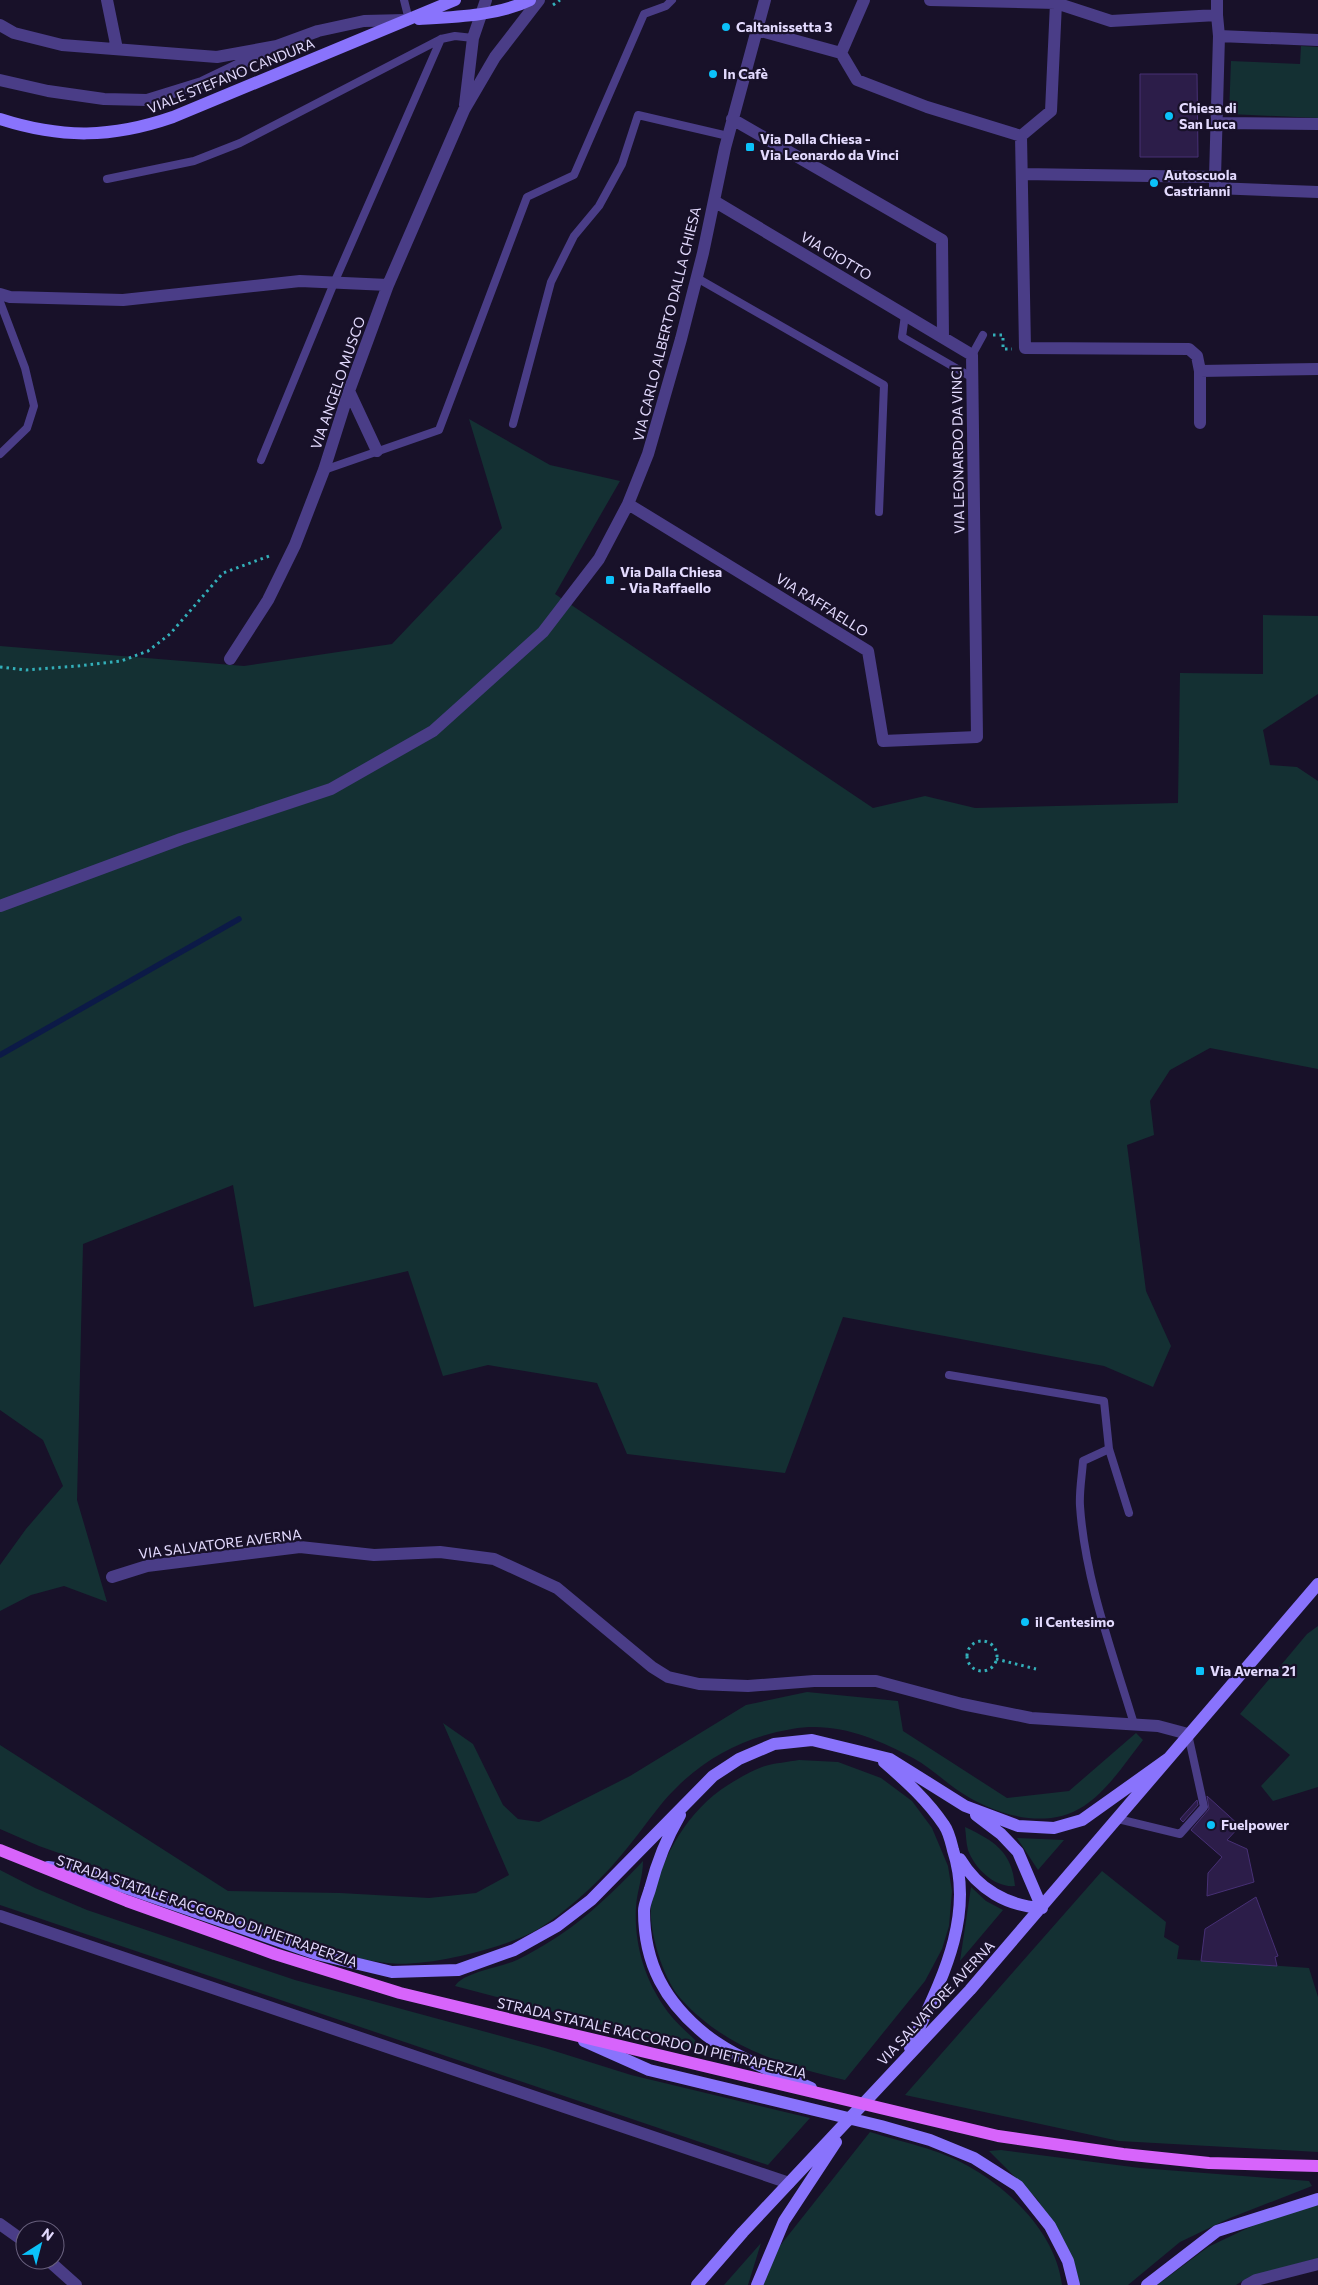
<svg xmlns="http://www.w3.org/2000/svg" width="1318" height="2285" viewBox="0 0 1318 2285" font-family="Commissioner,sans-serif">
<rect width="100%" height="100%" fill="#181129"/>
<path fill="#143033" d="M1301,46L1318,47V118L1229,114L1231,61L1300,64Z
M469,419L550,465L620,481L555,594L873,808L925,796L975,808L1178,803L1180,673L1263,674V615L1318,616V694L1263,730L1270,765L1297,767L1318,781V1069L1210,1048L1170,1070L1150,1101L1154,1135L1127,1145L1146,1291L1171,1346L1153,1387L1104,1366L843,1317L785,1473L627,1454L597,1383L488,1365L443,1376L408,1271L254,1307L233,1185L83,1244L77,1500L107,1602L64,1586L31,1595L0,1611V1565L26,1529L63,1486L43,1440L0,1410V646L244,666L392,644L502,528Z
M1318,1626V1787L1273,1801L1261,1786L1290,1755L1240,1714L1307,1634Z
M807,1692L898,1701L903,1731L1007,1798L1069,1791L1136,1733L1143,1740C1125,1763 1108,1790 1084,1806C1049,1829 1004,1817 970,1798C950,1787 933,1769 913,1758C876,1738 835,1721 792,1729C740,1738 698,1761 663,1802C646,1823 630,1846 612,1866C591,1889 566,1911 540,1928C507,1948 426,1968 387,1963C338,1957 293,1939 247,1923C178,1898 109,1870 39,1846L0,1829V1745L228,1891L340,1893L429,1898L476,1893L509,1875L443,1723L473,1744L503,1805L518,1819L539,1822L630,1776L746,1705Z
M799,1760L838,1762L881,1778L912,1801L932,1828L948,1866L952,1891L949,1926L942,1949L925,1981L845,2080C784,2066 724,2047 681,1999C663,1980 646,1925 652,1900C662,1856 689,1809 728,1785C739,1778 753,1770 765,1766C775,1763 788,1762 799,1760Z
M965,1827C994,1841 1012,1851 1015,1886C995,1888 975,1869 968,1850C966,1843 966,1834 965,1827Z
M1017,1838L1064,1840L1038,1870Z
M643,1861C643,1877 637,1891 636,1907C634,1943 644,1978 665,2008C673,2020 686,2031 696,2041L697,2050L455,1986C463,1972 502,1967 517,1960C571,1933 602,1904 643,1861Z
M0,1870L35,1888L87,1910L295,1980L545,2048L631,2075L810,2118L768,2165L0,1905Z
M1102,1871L1166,1922L1164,1937L1179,1946L1177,1959L1309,1968L1318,1997V2152L1119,2141L905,2095Z
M971,1887L986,1901L1003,1910L960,1961Z
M870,2132C902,2142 939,2149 968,2166C1011,2190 1056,2234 1062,2285H763L775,2252Z
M1001,2150L1140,2168L1309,2181L1312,2186L1230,2218L1180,2242L1128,2285H1080L1073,2258L1037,2199L989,2151Z
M1318,2204V2258L1249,2277L1236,2285H1157L1208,2247L1271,2217Z
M761,2243L748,2285H724Z"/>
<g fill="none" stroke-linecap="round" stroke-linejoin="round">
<path stroke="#0c1a47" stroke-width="5.5" d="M0,1055L239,919"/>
</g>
<path fill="#2c1d49" stroke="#473075" d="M1140,74H1197L1198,157H1140Z
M1207,1796L1240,1826L1227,1840L1247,1849L1254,1882L1207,1896L1208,1873L1222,1857L1191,1830L1209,1809Z
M1197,1800L1198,1805L1183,1822L1180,1819Z
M1256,1897L1278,1956L1275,1957L1277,1966L1201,1961L1205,1929Z"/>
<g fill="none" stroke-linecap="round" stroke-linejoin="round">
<path stroke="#33afb9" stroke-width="3" stroke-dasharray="2.5 4" stroke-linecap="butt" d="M553,5L560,0
M993,335H1003V349H1012
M0,667L26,670L78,666L121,661L148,651L170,634L223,573L272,555
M967 1656a15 15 0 1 1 30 0a15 15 0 1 1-30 0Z
M996,1659L1036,1669"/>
<path stroke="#4a3d87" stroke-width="8" d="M404,0L409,20
M107,179L194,161L240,143L441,39L455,36L473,38
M697,278L884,385L879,512
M0,302L25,368L34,406L27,428L0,454
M905,315L902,337L973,378
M972,355L983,335
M513,424L551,282L574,236L599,206L622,164L638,115L728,136
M261,460L334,283L441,39
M324,470L439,430L527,197L574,175L644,14L666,6L672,0
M949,1375L1104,1401L1109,1449L1129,1513
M1109,1449L1083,1461C1082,1476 1079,1492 1080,1506C1085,1580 1113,1654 1134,1724
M1118,1819L1180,1834L1204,1807L1188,1734"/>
<path stroke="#4a3d87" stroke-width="12" d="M107,0L117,49
M930,0L1056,3L1111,21L1217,15V0
M1056,3L1051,111L1021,136L1025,348L1189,349L1197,356L1200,371L1318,369
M1217,15L1219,36L1318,40
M0,25L14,33L62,45L217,57L277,46L318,31L364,21L406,20
M757,30L841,53L857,80L927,107L1021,136
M841,53L864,0
M0,80L48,91L104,99L147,100L202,83L264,53
M465,105L473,38L486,0
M732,119L942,240L943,337
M1217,123L1318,124
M1022,174L1215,177L1219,36
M1215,177V188L1318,192
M0,294L10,297L123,300L300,281L388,285
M349,391L377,451
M1200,423V371
M628,504L868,651L883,741L977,737L972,355L714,201
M230,659L268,600L295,545L324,470L349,391L388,285L464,110L495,57L539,0
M0,906L181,839L331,789L433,731L543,632L599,559L628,504L648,454L681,339L703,253L725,148L765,0
M112,1577L147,1566L300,1547L374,1555L440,1552L494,1559L557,1588L652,1667L668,1677L699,1684L748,1686L814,1681H876L962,1704L1031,1718L1158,1726L1188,1734
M0,1916L789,2183
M0,2224L25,2242
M48,2260L76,2285
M1247,2285L1256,2280L1318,2264"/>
<path stroke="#8973fc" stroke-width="12" d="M419,19C455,17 497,16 530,0
M0,119C62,139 112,138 173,117L455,0
M884,1762C906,1781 928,1801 944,1825C949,1832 951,1842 953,1850C976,1919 938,1986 910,2048
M680,1815C666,1839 657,1862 650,1889C648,1896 644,1904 644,1911C644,1964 665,2002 706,2035C737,2059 776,2072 811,2088
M976,1815L1001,1834L1018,1852L1042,1908
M960,1859C978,1889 1007,1906 1042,1908
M48,1867L78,1871L317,1954L392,1972L458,1970L514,1950L557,1926L591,1900L713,1776L739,1759L774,1744L812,1740L890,1759L965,1806L1018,1826L1054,1828L1082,1820L1169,1758
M584,2041L649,2070L881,2126L930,2140L974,2158L1018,2186L1050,2226L1068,2261L1074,2285
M697,2285L743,2232L970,1990L1318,1584
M757,2285L784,2221L836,2142
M1147,2285L1217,2231L1318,2199"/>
<path stroke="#d764fb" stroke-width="12" d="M0,1850L127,1901L275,1954L400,1993L570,2034L998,2136L1123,2154L1209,2163L1318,2166"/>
</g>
<g fill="#0bc1f9" stroke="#181129" stroke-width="2">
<circle cx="726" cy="27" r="5"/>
<circle cx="713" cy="74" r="5"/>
<circle cx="1169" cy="116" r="5"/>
<rect x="745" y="142" width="10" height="10" rx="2.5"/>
<circle cx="1154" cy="183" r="5"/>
<rect x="605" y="575" width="10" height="10" rx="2.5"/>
<circle cx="1025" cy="1622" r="5"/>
<rect x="1195" y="1666" width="10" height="10" rx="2.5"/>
<circle cx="1211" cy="1825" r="5"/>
</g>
<g text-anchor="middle" stroke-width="4.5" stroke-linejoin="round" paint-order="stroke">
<g font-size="14" font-weight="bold" fill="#e3dafe" stroke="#181129" text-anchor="start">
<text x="736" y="32">Caltanissetta 3</text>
<text x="723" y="79">In Cafè</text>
<text x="1179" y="113">Chiesa di<tspan x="1179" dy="16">San Luca</tspan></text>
<text x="760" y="144">Via Dalla Chiesa -<tspan x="760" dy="16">Via Leonardo da Vinci</tspan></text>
<text x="1164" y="180">Autoscuola<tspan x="1164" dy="16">Castrianni</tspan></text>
<text x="620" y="577">Via Dalla Chiesa<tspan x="620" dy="16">- Via Raffaello</tspan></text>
<text x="1035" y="1627">il Centesimo</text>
<text x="1210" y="1676">Via Averna 21</text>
<text x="1221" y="1830">Fuelpower</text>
</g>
<g font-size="14" fill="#e3dafe" stroke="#181129">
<text transform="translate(231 76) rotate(-22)" y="5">VIALE STEFANO CANDURA</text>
<text transform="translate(836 256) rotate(31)" y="5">VIA GIOTTO</text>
<text transform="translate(667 324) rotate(-76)" y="5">VIA CARLO ALBERTO DALLA CHIESA</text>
<text transform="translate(338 383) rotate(-71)" y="5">VIA ANGELO MUSCO</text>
<text transform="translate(958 450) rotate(-91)" y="5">VIA LEONARDO DA VINCI</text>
<text transform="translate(822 605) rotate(32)" y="5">VIA RAFFAELLO</text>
<text transform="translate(220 1544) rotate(-7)" y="5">VIA SALVATORE AVERNA</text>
<text transform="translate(207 1911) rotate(19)" y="5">STRADA STATALE RACCORDO DI PIETRAPERZIA</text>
<text transform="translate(936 2003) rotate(-47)" y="5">VIA SALVATORE AVERNA</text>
<text transform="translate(652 2038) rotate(13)" y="5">STRADA STATALE RACCORDO DI PIETRAPERZIA</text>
</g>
</g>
<g transform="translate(40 2245) rotate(36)"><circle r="24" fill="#181129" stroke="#69617e"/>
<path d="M0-4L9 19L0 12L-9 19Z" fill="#0bc1f9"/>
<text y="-8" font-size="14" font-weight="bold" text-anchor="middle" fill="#e3dafe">N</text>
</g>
</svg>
